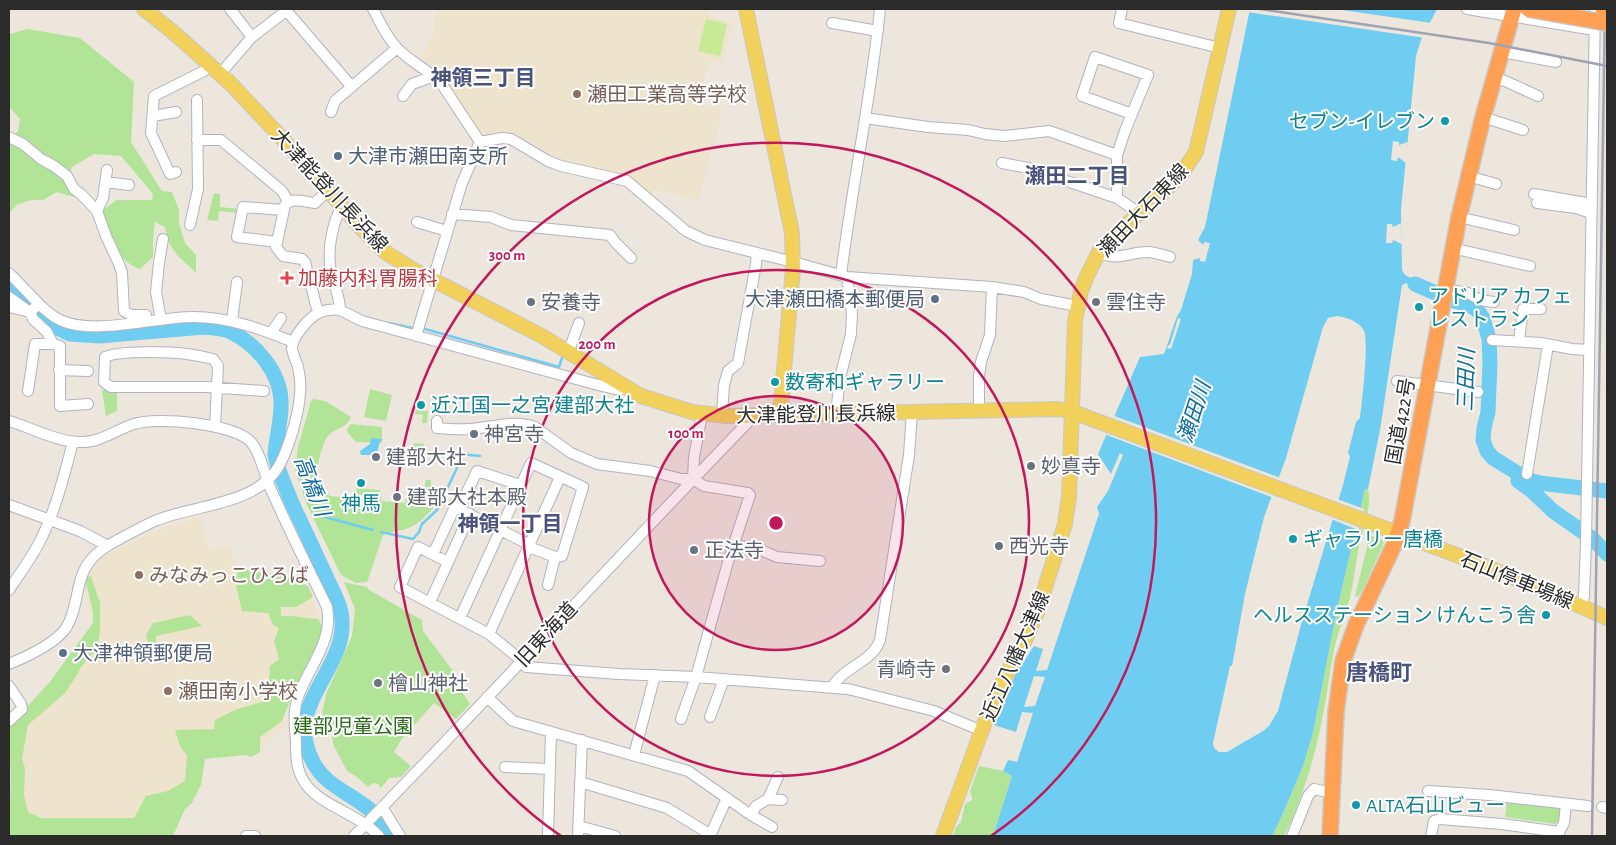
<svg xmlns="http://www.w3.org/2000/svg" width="1616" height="845" viewBox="0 0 1616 845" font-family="'Alegreya Sans','Noto Sans JP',sans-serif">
<rect width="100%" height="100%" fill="#ede6dd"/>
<path fill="#eee3cc" d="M438,9H708L707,16L732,22L722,64L708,60L699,106L723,107L699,200L656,190L650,195L623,174L580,166L561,160L549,155L530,141L517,136L504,134L485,137L480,134L427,66L419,59L431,41Z
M200,516L209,551L230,545L247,604L307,590L321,619L316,638L287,700L285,716L286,725L260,750L202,754L177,811L169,833L30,829L14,799L9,765V729L98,636L85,593L86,582L92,568L99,558L149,533Z"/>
<path fill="#b2e498" d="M28,29L80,38L134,82L131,142L162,191L172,192L179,210V223L185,243L196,255V273L178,256L169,243L165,227L155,222L153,238V257L140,269C117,262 108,232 103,210L117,200H152L153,194L121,156L94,154L72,167L68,182L74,197L57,192L43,200H31L18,204L9,213V139L18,131L20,119L9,107V34Z
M214,193L220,194V207L239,209V213L219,211L218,221L207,220Z
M370,389L392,395L386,421L364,417Z
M102,390H117V411L106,416Z
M313,399L325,401L351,417C347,428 338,427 330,434C321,441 316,472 315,484L330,496L353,498L357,488L380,490L381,501L405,503L407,492H423L426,480H431V493L440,494C439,504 421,523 411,527C402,531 392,531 383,535L367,582L356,583L341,575L307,505L295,470L298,447L311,401Z
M416,410L428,411L427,423H422L423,415L415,414Z
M351,424L382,427V443L356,442L348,433L347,429Z
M414,443L424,444L425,460L423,462L418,461C414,456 412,449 414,443Z
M1365,489H1368C1372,506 1364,525 1360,541C1356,560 1354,580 1350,598C1346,614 1339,629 1335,645C1330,670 1327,695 1322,720C1314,760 1302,800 1284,836H1272L1281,818L1303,766L1313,733L1336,614Z
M1370,535L1382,540L1384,543L1363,589L1358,597L1355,596Z
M242,569L292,578L308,586L313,597L296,607H281V616C293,615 305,619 318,619L323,628L322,639L296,686L282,721L260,737V752L251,757L245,755L205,759L201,785L192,803L185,809L173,836L44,835L9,836L11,771L9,752V726L49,683L93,623V612L85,578L91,576L100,603V630L97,652L91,655L81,667L77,675L65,693L28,725L22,759L25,768L24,795L28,812L41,818H134L146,796L168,791L185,781L187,756L180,746L175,730L214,729L215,720L237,709L262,702L268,693L270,666L279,659L274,641L279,628L273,625L268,613L242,611L234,577Z
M344,582L367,587L369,590L422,620L423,631L453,671L457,684L470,704L456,719L434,703L401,740L394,752L411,766L401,777L389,778L381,788L378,784L373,783L368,787L357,777L347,771L333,744L332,734L322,713L327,692L352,636L355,609Z
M190,615L202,626L156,636L157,653L149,650L146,635L153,623Z
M979,766L1003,771L1012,776L993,836H953L956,827L961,822L965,804L972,800V797L970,791Z
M1507,800L1557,806L1562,812L1561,820L1555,824L1505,817Z"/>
<path fill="#c6eb94" d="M706,19L727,24L720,56L698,51Z"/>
<path fill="#6ecdf0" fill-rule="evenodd" d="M1250,9H1437L1421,40L1416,56L1401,209L1402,270L1405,275L1433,289L1432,297L1406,283L1402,285L1380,430L1368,489H1365L1336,614L1313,733L1303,766L1281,818L1272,836H993L1012,776L1003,771L1008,760L1017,762L1033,713L1022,712L1016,732L994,725L1016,673L1034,646L1043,649L1036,671L1047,670L1099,514L1097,507L1108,491L1123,455L1120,453L1111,474L1098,454L1140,357L1164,354L1177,316L1181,310L1192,274L1193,261L1199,238L1205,227ZM1337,316C1348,318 1359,321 1364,331C1369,343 1362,401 1360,418L1356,422L1348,453L1350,457L1343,485L1301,625L1278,711L1269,726L1263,731L1227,752H1219L1214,748L1213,743L1230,666H1232L1245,594L1264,517L1286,458L1323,327L1328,318ZM1034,676L1045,677L1035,706L1024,707Z
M371,438L382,439L379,444L378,450L370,455H361L360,451L370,444Z"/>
<path fill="#ede6dd" d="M1247,9H1335L1432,23L1425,38L1247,12Z
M1393,141L1399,142V145L1408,142L1406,163L1398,157L1397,161L1391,160Z
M1401,223L1402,244L1393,240L1392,243H1386L1387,224H1392L1393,227Z
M1197,239L1203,245L1204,242L1210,243L1205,262L1200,261V258L1192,260Z
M1178,318L1181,319L1171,349L1167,348L1168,345H1170Z
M1112,415L1281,478L1274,498L1104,434Z
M1337,499L1364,509L1358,530L1331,519Z"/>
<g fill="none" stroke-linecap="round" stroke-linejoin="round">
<path stroke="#6ecdf0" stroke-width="2.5" d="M389,323L412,328
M425,329L559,367L562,358
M325,517L373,530
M381,532L413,539L419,532L422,524L437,510L457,468L460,454L480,456"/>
<path stroke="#6ecdf0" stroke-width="15" d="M9,283L39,314L52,325L70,334L99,336L204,327C213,328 223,328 231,332C256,344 280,372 281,401C282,419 276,437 275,455C279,475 288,493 296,512C306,532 315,553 325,574C330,586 338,599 341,612C352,669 281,702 313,762C324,783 343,790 361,803C374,811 384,824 392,836
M1415,284L1454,301L1470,305L1478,311L1483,318L1489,339L1490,362L1488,412L1484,428L1483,440L1487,451L1493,458L1529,480L1540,483L1607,491
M1518,481L1532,491L1553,511L1593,539L1607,554"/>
<g stroke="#b1b3bf" stroke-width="12">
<path id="minor" d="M230,9L252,37
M285,9L352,87
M373,9C380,22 386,37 398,49C411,62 428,70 441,83L480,142
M1122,9L1119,23L1220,48
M1467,9L1594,30
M832,23L878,31
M1502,52L1556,62
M220,74L252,37L286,11
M1494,78L1505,81L1538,96
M403,96L412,84L434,76
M331,112L335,101L397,48
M153,116L176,112
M1483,117L1523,130
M865,118L928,127L968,130L985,134L1004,136L1049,131L1117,155V198
M9,137L23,144L41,159L54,166L67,176L74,189L82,195L97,211L106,236L119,264L122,273L124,311L131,315H146
M197,140H221L282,191L288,201
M480,142L502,138L511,139L548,161L561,166L627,181L686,231L705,240L793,262L847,277L992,287L1024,292L1041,299L1077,306
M1117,155L1125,131L1148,75L1095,57L1082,96L1132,114
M1002,163L1028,168L1117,198L1139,213
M176,172L170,174L151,133L154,96L204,71L211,65
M1468,176L1496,184
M106,182L129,185
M1534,194L1592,204
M1537,203L1576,208L1591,213
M97,211L103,198L107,170
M452,214L491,217L511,225L610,235L615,242L631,258
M1459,217L1514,230
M417,222L447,231
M190,225L198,189L197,100
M277,242L237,237L243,207L283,210
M1452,248L1530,266
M1099,252C1115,262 1130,252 1147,252C1154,252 1163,255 1170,257
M9,273L39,304
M841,275C852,186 871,98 880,9
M1444,289L1468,293L1480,300L1494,302
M9,297L30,312L39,304C45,310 51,316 60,320C93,336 156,317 193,317C228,317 262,329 293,342
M9,307L30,312L33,319L47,332L53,344L60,346V406L88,404
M340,310L362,321L602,386L615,389H628
M319,313L316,305L305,262L302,259L283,256L276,247L285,205C292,197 305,202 315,203L328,190
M161,320L156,292L159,263L163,239
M232,321L237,282
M271,333L281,318
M416,336L462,183L480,142
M1492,340L1541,343L1572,349L1589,350
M1519,341L1523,309H1541
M568,353L579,323
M59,370L88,371
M1397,381L1478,392
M28,391L35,344H53
M979,411V376L981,362L990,335L992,287
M836,414L840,378L851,334L852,313L847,277
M722,415L724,385L728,371L738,363L756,264L757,253
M9,421C32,428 57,442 81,442C99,443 118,429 134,424C157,416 235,424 251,442C262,455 265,479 273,494C290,532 309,570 327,607C334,643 307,668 297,700C293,713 295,729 296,742C296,757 296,770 305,783C319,805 359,814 379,836
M437,421V428C447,429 458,430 469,429C490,428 514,419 535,427L571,453L597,464L650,471L681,479H693L704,486L748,493L750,495L728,562L696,677L681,719
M215,427L218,366L213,359C205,357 195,355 187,354C169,352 120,350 105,357L104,382L111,387H207L264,391
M1527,474L1548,345
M693,479L694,457L702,414
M9,505L80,531L108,546
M459,509L477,471L520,485
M734,546L754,547L777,557L820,561
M433,554L455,507L530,545
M448,562L418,547L400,587L489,634L516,656L526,667L619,674L696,677L848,689L934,711L982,731
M548,585L555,557
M9,590C19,574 32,558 40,541C56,510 64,475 73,442
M430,602L470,514
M1581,606L1584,596L1586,541L1595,9
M460,618L531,463L583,487L562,556L555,557L529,547
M489,634L560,477
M9,664C26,657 55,644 66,628C79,608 75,579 90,561C94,555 101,550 107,546C123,537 141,527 157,520C194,505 257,505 279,466C289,447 299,414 300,393C301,385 300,376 298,367C296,361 293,355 292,349C292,337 308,319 318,313C325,310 333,309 340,310C340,294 331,279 330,264C328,245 333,222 342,206
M9,686L21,704L22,709L9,721
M832,688C842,667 872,663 880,640L909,455L912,412
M487,697L513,721L688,771L751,815L772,827
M710,717L724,679
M634,755L655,675
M505,767L550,769
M580,784H587L667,808L711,835
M1428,791L1489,795L1588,806
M768,799L782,800
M382,807L400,836
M1602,807L1607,808
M751,815L756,806L768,799L778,777
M579,826L615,836
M1559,832L1564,823L1566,804
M246,836H255
M354,836C490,698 619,555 754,416
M548,836L551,732
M578,836L582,740
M710,836L727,798
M1292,836L1308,796L1314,789L1332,793
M1431,836L1434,821L1440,819L1502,824L1559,832V836"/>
</g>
<g stroke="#c8c8c8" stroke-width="16">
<path id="major" d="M144,9L173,32L230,83L280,136L360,227L385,252L412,269L542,336L641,396L692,412L728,416L1058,409L1073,412L1459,556L1542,589L1607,618
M746,9L792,233L793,269L780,415
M943,836L993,700L1025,640L1038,610L1065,524L1069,497L1075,321L1081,291L1087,276L1099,252L1114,236L1171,185L1182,173L1196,152L1229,9"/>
</g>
<g stroke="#c8c8c8" stroke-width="18">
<path id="highway" d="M1330,836L1336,712L1343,661L1356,625L1394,545L1402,521L1459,217L1483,117L1514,9"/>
</g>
<use href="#minor" stroke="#fff" stroke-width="10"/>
<use href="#major" stroke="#f2d05c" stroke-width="14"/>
<use href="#highway" stroke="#ffa055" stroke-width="15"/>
<path stroke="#9fa2b5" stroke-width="2.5" d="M1260,9L1489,43L1607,66
M1592,836L1605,9"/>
<g stroke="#c8c8c8" stroke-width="18" stroke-linecap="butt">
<path id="highway-bridge" d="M1528,9L1607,23
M1603,9H1607"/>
</g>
<use href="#highway-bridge" stroke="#ffa055" stroke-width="15"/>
</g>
<circle cx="776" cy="523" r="127" fill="#c2185b" fill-opacity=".12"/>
<g fill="none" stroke="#c2185b" stroke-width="2.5">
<circle cx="776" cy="523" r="127"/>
<circle cx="776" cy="523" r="253"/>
<path d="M561 836A380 380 0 1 1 991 836"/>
</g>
<g fill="#8d6e63" stroke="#fff" stroke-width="2">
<circle cx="577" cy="94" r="5"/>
<circle cx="139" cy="575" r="5"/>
<circle cx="168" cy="691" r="5"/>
</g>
<g fill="#0f9aa8" stroke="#fff" stroke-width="2">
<circle cx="1445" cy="121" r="5"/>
<circle cx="1419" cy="307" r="5"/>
<circle cx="775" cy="382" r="5"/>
<circle cx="421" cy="405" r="5"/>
<circle cx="361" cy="483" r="5"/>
<circle cx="1293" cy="539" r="5"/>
<circle cx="1546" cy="615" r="5"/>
<circle cx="1356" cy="805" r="5"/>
</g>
<g fill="#5c6f8a" stroke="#fff" stroke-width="2">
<circle cx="338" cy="156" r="5"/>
<circle cx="935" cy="299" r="5"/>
<circle cx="63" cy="653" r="5"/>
</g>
<path fill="#e0444e" stroke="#fff" stroke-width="2" d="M284.5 270.5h5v5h5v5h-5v5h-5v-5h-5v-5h5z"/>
<g fill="#6b7280" stroke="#fff" stroke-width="2">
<circle cx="531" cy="302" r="5"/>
<circle cx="1096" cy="302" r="5"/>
<circle cx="474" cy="434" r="5"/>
<circle cx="376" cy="457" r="5"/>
<circle cx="1031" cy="466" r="5"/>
<circle cx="397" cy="497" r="5"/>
<circle cx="999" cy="546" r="5"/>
<circle cx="694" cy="550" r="5"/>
<circle cx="946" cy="669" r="5"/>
<circle cx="378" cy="683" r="5"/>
</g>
<g text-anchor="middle" stroke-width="4" stroke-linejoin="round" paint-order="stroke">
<g font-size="20" fill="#785e54" stroke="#fff" text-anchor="start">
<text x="587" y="101">瀬田工業高等学校</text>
<text x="149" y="582">みなみっこひろば</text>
<text x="178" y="698">瀬田南小学校</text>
</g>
<g font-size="20" fill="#0d838f" stroke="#fff" text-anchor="start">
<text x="1435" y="128" text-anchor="end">セブン-イレブン</text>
<text x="1429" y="303">アドリア カフェ<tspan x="1429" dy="23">レストラン</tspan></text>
<text x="785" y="389">数寄和ギャラリー</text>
<text x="431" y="412">近江国一之宮 建部大社</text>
<text x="361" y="510" text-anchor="middle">神馬</text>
<text x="1303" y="546">ギャラリー唐橋</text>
<text x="1536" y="622" text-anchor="end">ヘルスステーション けんこう舎</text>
<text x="1366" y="812">ALTA石山ビュー</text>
</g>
<g font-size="20" fill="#4e5e75" stroke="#fff" text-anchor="start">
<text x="348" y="163">大津市瀬田南支所</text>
<text x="925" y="306" text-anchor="end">大津瀬田橋本郵便局</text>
<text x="73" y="660">大津神領郵便局</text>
</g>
<g font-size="20" fill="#2b2b2b" stroke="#fff">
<text transform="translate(330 190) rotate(47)" y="7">大津能登川長浜線</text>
<text transform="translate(1143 210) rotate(-46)" y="7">瀬田大石東線</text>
<text transform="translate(816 414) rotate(-1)" y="7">大津能登川長浜線</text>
<text transform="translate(1400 421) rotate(-80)" y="7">国道422号</text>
<text transform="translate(1517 580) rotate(22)" y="7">石山停車場線</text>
<text transform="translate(546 634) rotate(-47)" y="7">旧東海道</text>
<text transform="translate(1015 656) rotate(-66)" y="7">近江八幡大津線</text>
</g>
<g font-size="20" fill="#be3a42" stroke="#fff" text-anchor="start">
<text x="298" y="285">加藤内科胃腸科</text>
</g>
<g font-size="20" fill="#5b616d" stroke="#fff" text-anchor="start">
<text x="541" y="309">安養寺</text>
<text x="1106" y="309">雲住寺</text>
<text x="484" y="441">神宮寺</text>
<text x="386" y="464">建部大社</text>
<text x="1041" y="473">妙真寺</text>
<text x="407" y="504">建部大社本殿</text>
<text x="1009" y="553">西光寺</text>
<text x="704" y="557">正法寺</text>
<text x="936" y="676" text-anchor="end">青崎寺</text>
<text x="388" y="690">檜山神社</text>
</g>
<g font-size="20" fill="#296919" stroke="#fff">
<text x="353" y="733">建部児童公園</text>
</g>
<g font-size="21" font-weight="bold" fill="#4a537c" stroke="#fff">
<text x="483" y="85">神領三丁目</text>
<text x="1077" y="183">瀬田二丁目</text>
<text x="510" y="531">神領一丁目</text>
</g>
<g font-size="21" font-style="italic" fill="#0c6b9d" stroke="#fff">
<text transform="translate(1466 380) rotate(-88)" y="7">三田川</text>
<text transform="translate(1194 412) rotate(-72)" y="7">瀬田川</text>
<text transform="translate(312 486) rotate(69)" y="7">高橋川</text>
</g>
<g font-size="22" font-weight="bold" fill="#4a537c" stroke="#fff">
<text x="1379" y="680">唐橋町</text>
</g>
</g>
<circle cx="776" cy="523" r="8" fill="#c2185b" stroke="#fff" stroke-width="2.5"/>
<g font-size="15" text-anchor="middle" font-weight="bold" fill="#c2185b" stroke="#fff" stroke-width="4" stroke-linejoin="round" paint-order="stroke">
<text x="507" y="260">300 m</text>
<text x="597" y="349">200 m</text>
<text x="686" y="438">100 m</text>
</g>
<rect width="1616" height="845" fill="none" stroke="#2b2b2b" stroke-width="20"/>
</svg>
